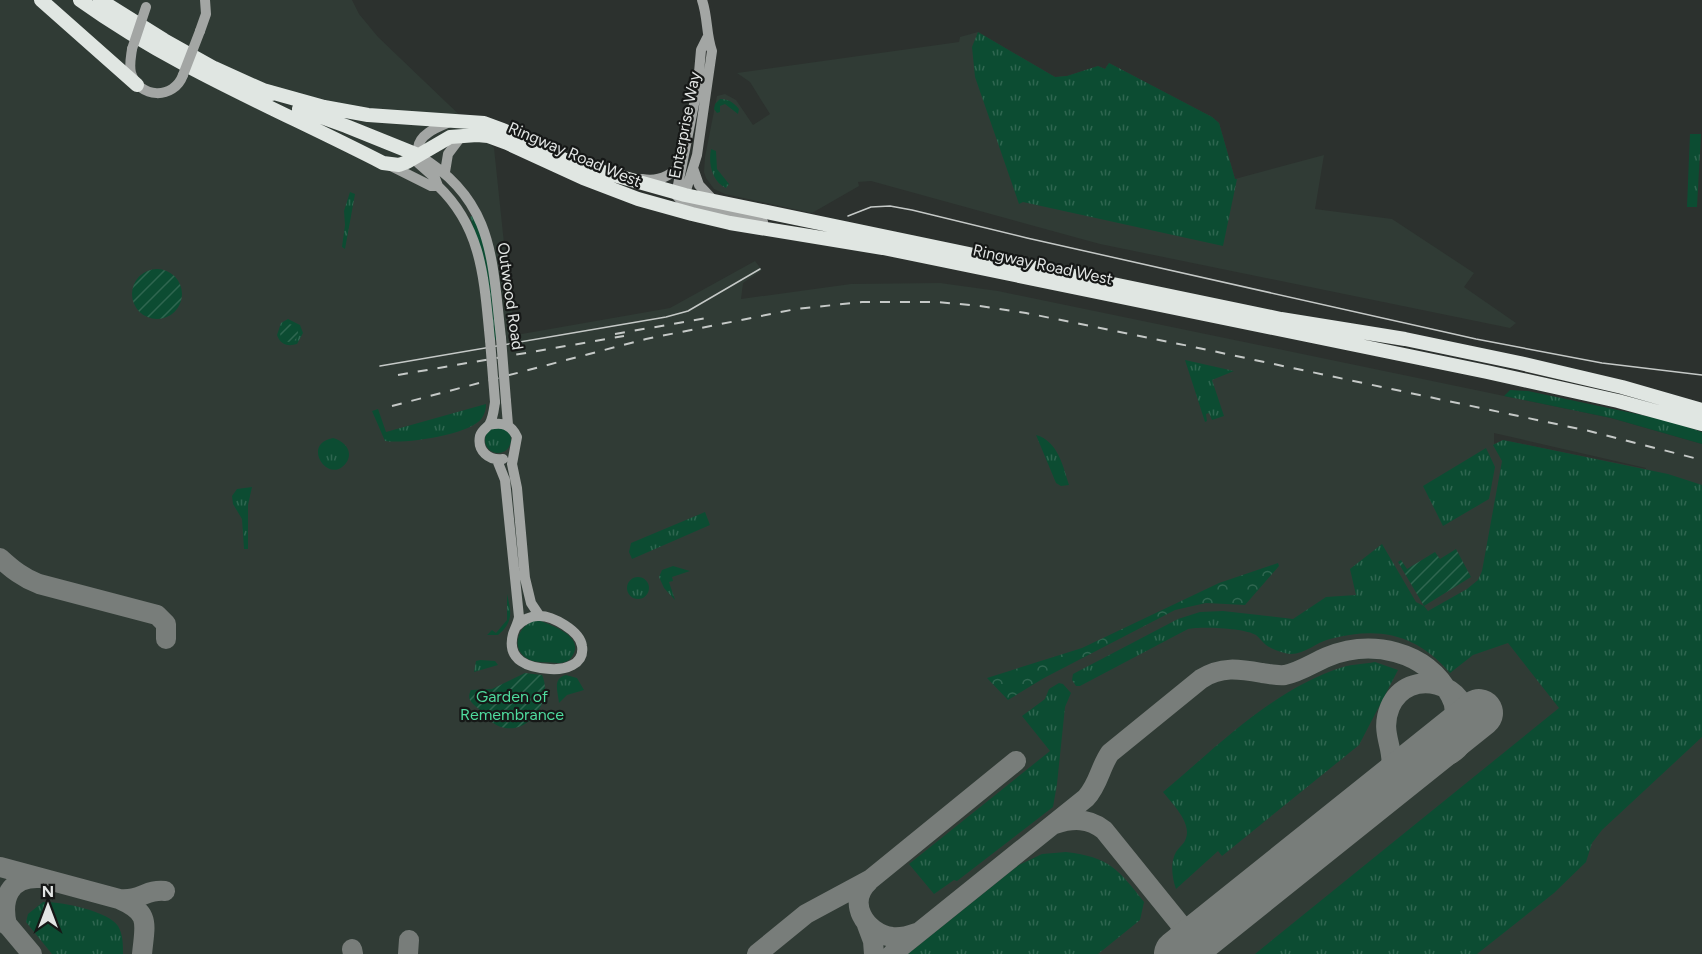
<svg xmlns="http://www.w3.org/2000/svg" width="1702" height="954" viewBox="0 0 1702 954" font-family="Figtree,sans-serif">
<defs>
<pattern id="grass-tufts" width="24" height="20" patternUnits="userSpaceOnUse" patternTransform="scale(1.5)"><rect width="24" height="20" fill="#0c4c32"/><path d="M3 7l-1-3M5 7V3M7 7l1-3M15 17l-1-3M17 17v-4M19 17l1-3" fill="none" stroke="#2f6650"/></pattern>
<pattern id="forest-crowns" width="20" height="18" patternUnits="userSpaceOnUse" patternTransform="scale(1.5)"><rect width="20" height="18" fill="#0c4c32"/><path d="M2 6a3 3 0 1 1 6 0M12 15a3 3 0 1 1 6 0" fill="none" stroke="#2f6650"/></pattern>
<pattern id="garden-furrows" width="10" height="10" patternUnits="userSpaceOnUse" patternTransform="scale(1.5)"><rect width="10" height="10" fill="#0c4c32"/><path d="M-1 1l2-2M0 10L10 0M9 11l2-2" fill="none" stroke="#2f6650"/></pattern>
</defs>
<rect width="100%" height="100%" fill="#2c312e"/>
<path fill="#303b35" fill-rule="evenodd" d="M0,0H352L359,14L378,37L494,148L509,291L516,335L670,308L755,261L762,270L743,283L741,299L851,284L940,283L998,291L1611,418L1702,444V950L1700,954H0ZM1494,433L1646,468V469L1503,440L1494,444Z
M978,32L1055,77L1067,76L1098,66L1105,69L1109,63L1212,117L1219,123L1235,179L1324,155L1315,209L1392,219L1474,273L1464,287L1516,323L1510,328L1100,244L871,181L858,182L859,186L812,213L725,194L714,189L706,178L704,172L705,157L717,96L725,94L736,100L753,125L770,114L750,82L737,73L959,42L960,37Z"/>
<path fill="url(#grass-tufts)" d="M978,32L1055,77L1067,76L1098,66L1105,69L1109,63L1212,117L1219,123L1235,179H1237L1223,246L1023,202L1019,204L975,77L972,47Z
M720,99C729,99 734,103 739,109L738,114L725,104L720,106V112L717,113L714,109L715,104Z
M1690,134H1701L1697,207H1687Z
M711,149L716,151L717,169L729,184L726,188C712,182 708,163 711,149Z
M350,192L355,194L345,249L342,247L345,225L344,211Z
M474,215C491,253 492,298 498,339L494,340L485,263L470,217Z
M288,319L300,325L303,333L297,344C287,347 280,344 277,335L281,323Z
M1185,360L1234,371L1212,380L1224,416L1212,420L1209,413L1206,414L1207,421L1205,422Z
M1510,390L1528,391L1670,421L1702,432V444L1611,418L1504,396Z
M486,404C486,409 485,413 482,418C470,435 406,444 385,441L372,411L378,409L386,432Z
M485 440a13 13 0 1 1 26 0a13 13 0 1 1-26 0Z
M1036,435C1058,441 1063,466 1069,485L1061,486L1056,483Z
M333,438C345,441 354,452 346,463C329,486 300,444 333,438Z
M1503,440L1668,474L1702,485V737L1602,830L1592,843L1586,862L1554,893L1477,954H1255L1559,708L1508,643L1473,655L1450,673C1416,634 1380,626 1330,639C1317,642 1305,654 1291,654C1285,654 1271,649 1266,645C1262,642 1260,638 1256,635C1245,628 1201,626 1188,629L1080,686H1076L1072,680L1073,674L1178,619L1200,612L1223,611L1293,619L1326,597L1356,595L1350,569L1382,544L1416,602L1424,606L1428,611L1467,589L1478,580L1482,571L1502,461L1493,445Z
M1486,448L1495,467L1489,499L1443,526L1423,486Z
M252,487L248,505V549H244L242,519L233,504L232,496L237,489Z
M705,512L710,525L632,559L629,552L631,543Z
M673,566L690,571L672,577L673,581L669,582L675,600L664,588L659,577L662,570Z
M627 588a11 11 0 1 1 22 0a11 11 0 1 1-22 0Z
M507,594C511,611 514,622 498,635H487L492,630L496,633L507,620Z
M538,620C551,625 584,636 573,655C570,661 565,663 558,663C549,662 537,663 530,660C508,650 518,623 538,620Z
M480,660L495,661L498,665L474,672L476,661Z
M1375,662L1398,670L1359,745L1222,856L1218,851L1176,889C1172,878 1170,863 1176,852C1181,845 1187,842 1187,832C1187,818 1171,802 1163,792C1218,746 1273,689 1343,667C1353,664 1364,664 1375,662Z
M566,675L577,678L584,690L567,695L559,703C558,692 552,678 566,675Z
M1059,683L1063,684L1071,693L1065,707L1057,784L1053,807L957,881L954,880L934,894L909,864L1050,751L1022,716L1045,699L1049,689Z
M1066,852C1109,857 1118,869 1144,902L1140,920L1098,954H908L1019,865L1042,854Z
M43,902C59,901 109,911 118,926C123,934 123,945 123,954H52L26,922L28,914Z"/>
<path fill="url(#forest-crowns)" d="M1278,563L1279,566L1245,605L1206,603L1175,610L1044,678L1008,700L987,678L1082,648L1219,583Z"/>
<path fill="url(#garden-furrows)" d="M132 294a25 25 0 1 1 50 0a25 25 0 1 1-50 0Z
M280 333a9 9 0 1 1 18 0a9 9 0 1 1-18 0Z
M1456,549L1471,577L1424,606L1398,562L1401,560L1407,569L1435,552L1440,559Z
M525,673L542,675C553,698 532,732 505,728C491,725 488,717 479,709C472,703 466,700 471,690L492,689Z"/>
<g fill="none" stroke-linecap="round" stroke-linejoin="round">
<path stroke="#787d7a" stroke-width="20" d="M0,558C12,569 23,578 39,584L157,615L166,624V639
M1375,797C1411,757 1375,743 1390,707C1408,665 1472,683 1467,727C1464,758 1436,760 1413,766
M1055,824C1073,818 1089,818 1104,830L1180,924L1183,942L1177,954
M0,867L119,899C151,913 145,923 142,954
M869,881C846,902 865,933 892,937C901,938 908,936 916,933
M119,899C141,901 146,889 165,891
M0,916L32,954
M7,925C1,899 9,877 39,878
M867,925L873,941L874,954
M352,949L353,954
M408,954L409,940
M757,954L806,914L871,879L1016,761
M892,954L1086,798C1099,784 1100,767 1110,753L1201,679C1221,666 1239,669 1262,673C1270,674 1278,676 1285,675C1300,672 1313,663 1327,657C1371,639 1426,650 1450,695C1463,717 1448,735 1433,750"/>
<path stroke="#787d7a" stroke-width="48" d="M1178,954L1479,713"/>
<path stroke="#a3a6a4" stroke-width="10" d="M200,31L206,14L205,0
M707,38L701,50L698,84L676,195L684,204L763,222
M132,49C131,57 129,65 131,73C139,99 174,100 183,75
M418,155C494,199 492,259 501,338
M391,166L431,186H438C483,229 484,281 490,340
M693,168L699,185L715,202
M445,172L448,154L460,138
M642,179C658,182 671,176 681,164
M438,186L435,178L418,163C418,158 417,153 418,148C419,133 441,126 452,121
M683,200L697,155L712,51C706,35 708,17 702,0
M506,401L508,425
M495,402C494,409 493,419 489,425C485,429 482,430 480,436C477,451 489,461 503,459
M489,425C502,422 511,424 517,437L512,464L517,488L525,578L531,603L539,615
M497,460L505,480L519,617C518,623 515,628 513,634C506,661 529,668 550,669C564,670 585,665 582,646C580,631 552,615 538,616C529,616 523,620 517,626"/>
<path stroke="#e0e6e2" stroke-width="14" d="M41,0L137,85
M80,0C175,68 280,110 383,163L399,165L407,162L450,137L477,135L488,136L507,143L583,178L638,199L692,214L730,223L883,248L1487,372L1618,401L1702,424
M100,0L164,40L214,68L272,94
M263,90L324,107L368,115L484,123L503,130L563,159L589,168L685,195L1281,319L1405,339L1520,363L1622,387L1702,410
M299,109L346,126L418,155"/>
<path stroke="#c5c9c7" stroke-width="1.5" d="M848,216L871,207L890,206L912,210L1027,238L1476,339L1602,363L1702,375
M380,366L666,317L688,311L760,269"/>
<path stroke="#c5c9c7" stroke-width="2" stroke-dasharray="10 10" stroke-linecap="butt" d="M615,334L707,318
M398,375L624,336
M392,406L646,339L796,309L862,302H938L980,306L1026,313L1189,346L1589,431L1702,460"/>
<path stroke="#a3a6a4" stroke-width="10" d="M132,49L146,7
M183,75L200,31
M501,338L506,401
M490,340L495,402"/>
</g>
<g text-anchor="middle" stroke-width="4.5" stroke-linejoin="round" paint-order="stroke">
<g font-size="16" fill="#e2e5e4" stroke="#161817">
<text transform="translate(684 125) rotate(-79)" y="6">Enterprise Way</text>
<text transform="translate(575 154) rotate(23)" y="6">Ringway Road West</text>
<text transform="translate(1043 264) rotate(12)" y="6">Ringway Road West</text>
<text transform="translate(511 296) rotate(82)" y="6">Outwood Road</text>
</g>
<g font-size="16" fill="#4fdb9e" stroke="#161817">
<text x="512" y="702">Garden of<tspan x="512" dy="18">Remembrance</tspan></text>
</g>
</g>
<g transform="translate(48 906)" stroke="#161817" stroke-width="4.5" paint-order="stroke">
<path d="M0-4.5L10 22L0 15L-10 22Z" fill="#e2e5e4"/>
<text y="-9" font-size="16" font-weight="bold" text-anchor="middle" fill="#e2e5e4">N</text>
</g>
</svg>
